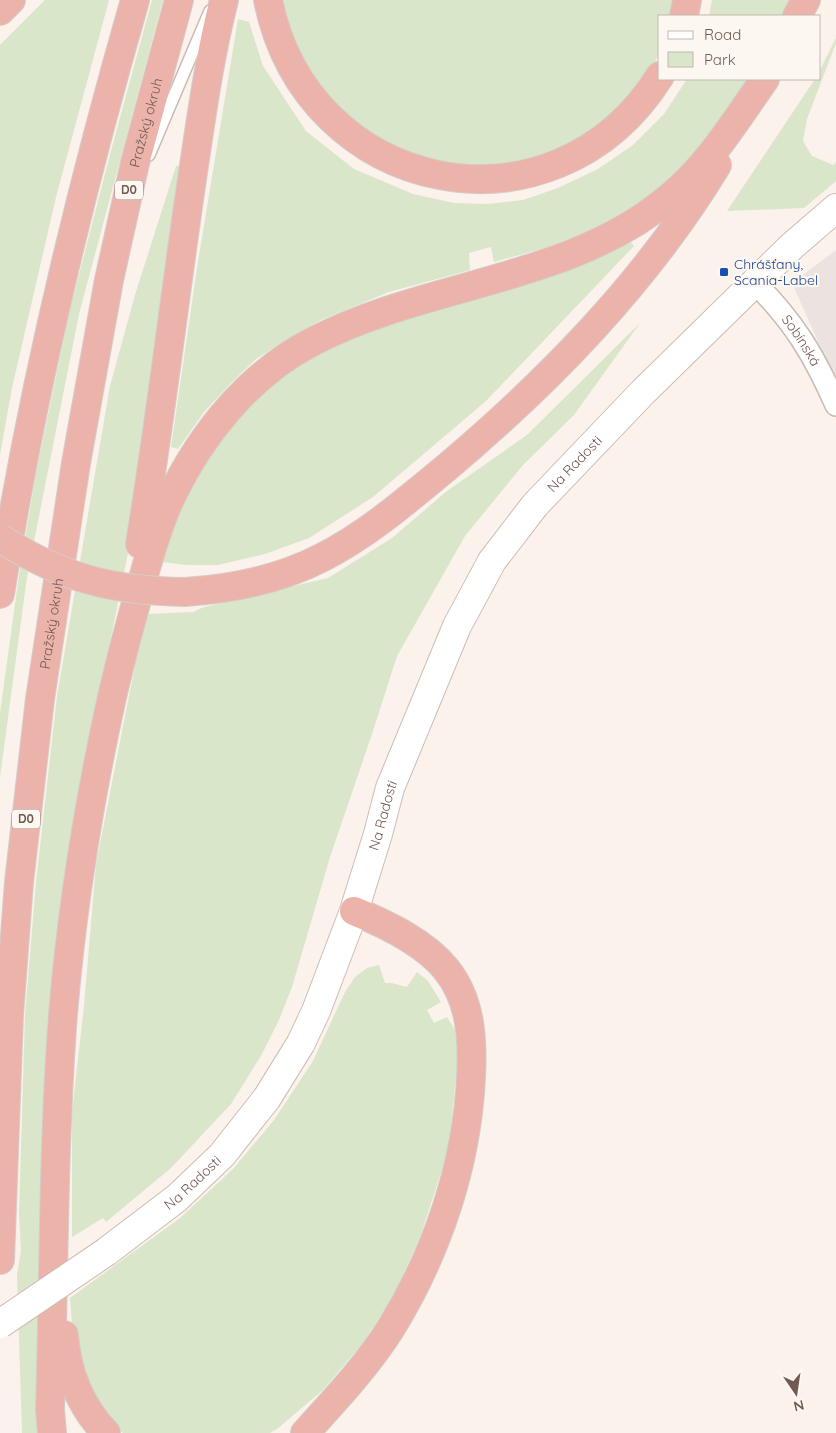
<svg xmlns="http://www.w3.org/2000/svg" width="836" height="1433" viewBox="0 0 836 1433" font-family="Quicksand,sans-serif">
<rect width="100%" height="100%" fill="#faf2eb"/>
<path fill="#eae3e0" d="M836,250V382L792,283Z"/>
<path fill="#d9e6ca" d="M45,0H109L56,197L12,388L0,455V45Z
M152,0H163L79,314L27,577L0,777V713L19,575L36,473L69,313L112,147Z
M277,0H675L672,16H660V52L652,68L616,114L576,144L500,168L429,164L361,133L311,81Z
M712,0H790L782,16H709Z
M238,19L249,22L263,66L306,131L354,169L413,194L454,203L487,204L523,200L558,188L598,169L633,145L664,114L687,79H747C733,103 719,127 701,149C662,194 601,229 545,248C529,253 511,257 494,262L491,247L469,253L470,270L389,292L321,320L291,337L256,359L232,382L204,412L178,449L171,447L197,268Z
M836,38V43L807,119L803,141L812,156L833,165L836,162V181L804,208L727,211L815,79H820V70Z
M184,165L142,483L66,862L48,1014L42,1125L40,1242L43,1433H22L17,1275L21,1251L19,1213L25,1015L36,882L57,696L110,386L135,295L176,166Z
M629,240L634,246L486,401L373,497L309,538L265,554L218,565H187L161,562C178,513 195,470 226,429C231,422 239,416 245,410C272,383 302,363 334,344Z
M640,323L574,415L523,465L465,536L397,656L371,737L330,857L292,987L279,1020L262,1054L231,1104L171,1168L106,1222L103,1218L72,1237V1112L84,1006L96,864L139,645L147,614L193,612L204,607L328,578L392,538L447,491L527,435Z
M379,965L385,983H391L407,987L417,972L428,981L441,1002L427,1010L434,1023L447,1017L455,1030L458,1057L449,1148L420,1237L394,1296L362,1344L323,1390L277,1429L270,1433H123C107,1418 87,1394 81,1372C73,1349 72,1323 70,1298L180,1218L233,1169L274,1120L313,1061L345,992L355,977L367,968Z"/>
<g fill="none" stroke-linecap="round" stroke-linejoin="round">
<g stroke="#cbbab2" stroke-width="14">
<path id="service" d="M149,155L210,11"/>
</g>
<g stroke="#cbbab2" stroke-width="24">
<g id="minor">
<path id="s1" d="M755,283C794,322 814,355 836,405"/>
</g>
</g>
<g stroke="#cfbcb3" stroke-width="30">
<g id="secondary">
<path id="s2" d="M106,1252L177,1198L222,1155L267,1098L301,1043L316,1011L354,911L378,834L390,788L457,626L492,561L535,505L643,392L792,246L836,208"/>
</g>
</g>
<g stroke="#d5cdcb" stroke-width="30">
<g id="motorway">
<path d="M268,0C307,195 553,246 660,76"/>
<path d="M0,11L11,0"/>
<path d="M684,16L687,0"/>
<path d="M797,16L806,0"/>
<path d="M140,544C160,423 174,301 192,179C201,119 209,59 224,0"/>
<path d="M185,592C233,589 281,579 323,557C368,534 407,500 446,468C549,381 646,282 717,165"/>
<path d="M0,594C31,394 79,195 135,0"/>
<path id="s3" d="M0,1260L9,1015L19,882L40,699L76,463L109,280L135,163L179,0"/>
<path d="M64,1335C67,1373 80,1406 106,1433"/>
<path d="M52,1433L50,1410C54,1278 53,1145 63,1014C72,907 89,801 112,697C121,658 131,620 142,582C150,553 159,522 172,495C202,433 250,374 312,342C426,282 570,282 670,197C709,165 736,120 765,79"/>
<path d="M305,1433C335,1400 367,1366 391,1328C437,1253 467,1165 471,1077C473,1039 471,1000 446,969C424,942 386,924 354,911"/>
</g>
</g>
<use href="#service" stroke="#fff" stroke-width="11"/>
<use href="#minor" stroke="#fff" stroke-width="21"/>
<use href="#secondary" stroke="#fff" stroke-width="28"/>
<use href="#motorway" stroke="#ecb3aa" stroke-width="28"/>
<g stroke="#cfbcb3" stroke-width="30" stroke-linecap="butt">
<path id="secondary-bridge" d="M0,1324L106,1252"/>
</g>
<g stroke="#d5cdcb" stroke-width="30" stroke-linecap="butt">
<path id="motorway-bridge" d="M0,538C62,578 112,591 185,592"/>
</g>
<use href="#secondary-bridge" stroke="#fff" stroke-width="28"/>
<use href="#motorway-bridge" stroke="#ecb3aa" stroke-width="28"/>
</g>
<rect fill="#1a4fb4" stroke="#fdf7f1" stroke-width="2" x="719" y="267" width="10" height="10" rx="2.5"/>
<g text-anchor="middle" stroke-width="4.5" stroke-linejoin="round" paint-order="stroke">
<g fill="#fdf7f1" stroke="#9c8881" stroke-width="1">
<rect x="115" y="180.5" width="28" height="19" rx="4"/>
<rect x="12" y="809.5" width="28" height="19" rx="4"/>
</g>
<g font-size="12" font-weight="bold" fill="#725951">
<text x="129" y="194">D0</text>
<text x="26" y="823">D0</text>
</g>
<g font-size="14" fill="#725951" stroke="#fdf7f1">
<text dy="5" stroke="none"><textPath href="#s3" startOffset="1149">Pražský okruh</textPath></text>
<text dy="5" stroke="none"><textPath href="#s1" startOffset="74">Sobínská</textPath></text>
<text dy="5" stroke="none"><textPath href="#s2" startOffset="936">Na Radosti</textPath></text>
<text dy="5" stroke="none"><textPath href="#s3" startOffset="639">Pražský okruh</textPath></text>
<text dy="5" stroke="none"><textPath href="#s2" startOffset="531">Na Radosti</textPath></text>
<text dy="5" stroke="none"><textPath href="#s2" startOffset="111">Na Radosti</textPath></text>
</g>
<g font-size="14" fill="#164399" stroke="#fdf7f1" text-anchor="start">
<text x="734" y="269">Chrášťany,<tspan x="734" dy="16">Scania-Label</tspan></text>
</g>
</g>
<rect x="658" y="15" width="162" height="65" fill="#fdf7f1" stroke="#c5b8b1"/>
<rect x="668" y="31" width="25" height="8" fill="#ffffff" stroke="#c5b8b1"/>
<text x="704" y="40" font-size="15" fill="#725951">Road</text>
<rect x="668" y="52" width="25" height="15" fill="#d9e6ca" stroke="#c5b8b1"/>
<text x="704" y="65" font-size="15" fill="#725951">Park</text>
<g transform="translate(796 1393) rotate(167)" stroke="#fdf7f1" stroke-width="4" paint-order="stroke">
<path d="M0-4L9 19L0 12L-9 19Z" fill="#725951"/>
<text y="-8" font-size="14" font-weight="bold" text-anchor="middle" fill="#725951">N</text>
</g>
</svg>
